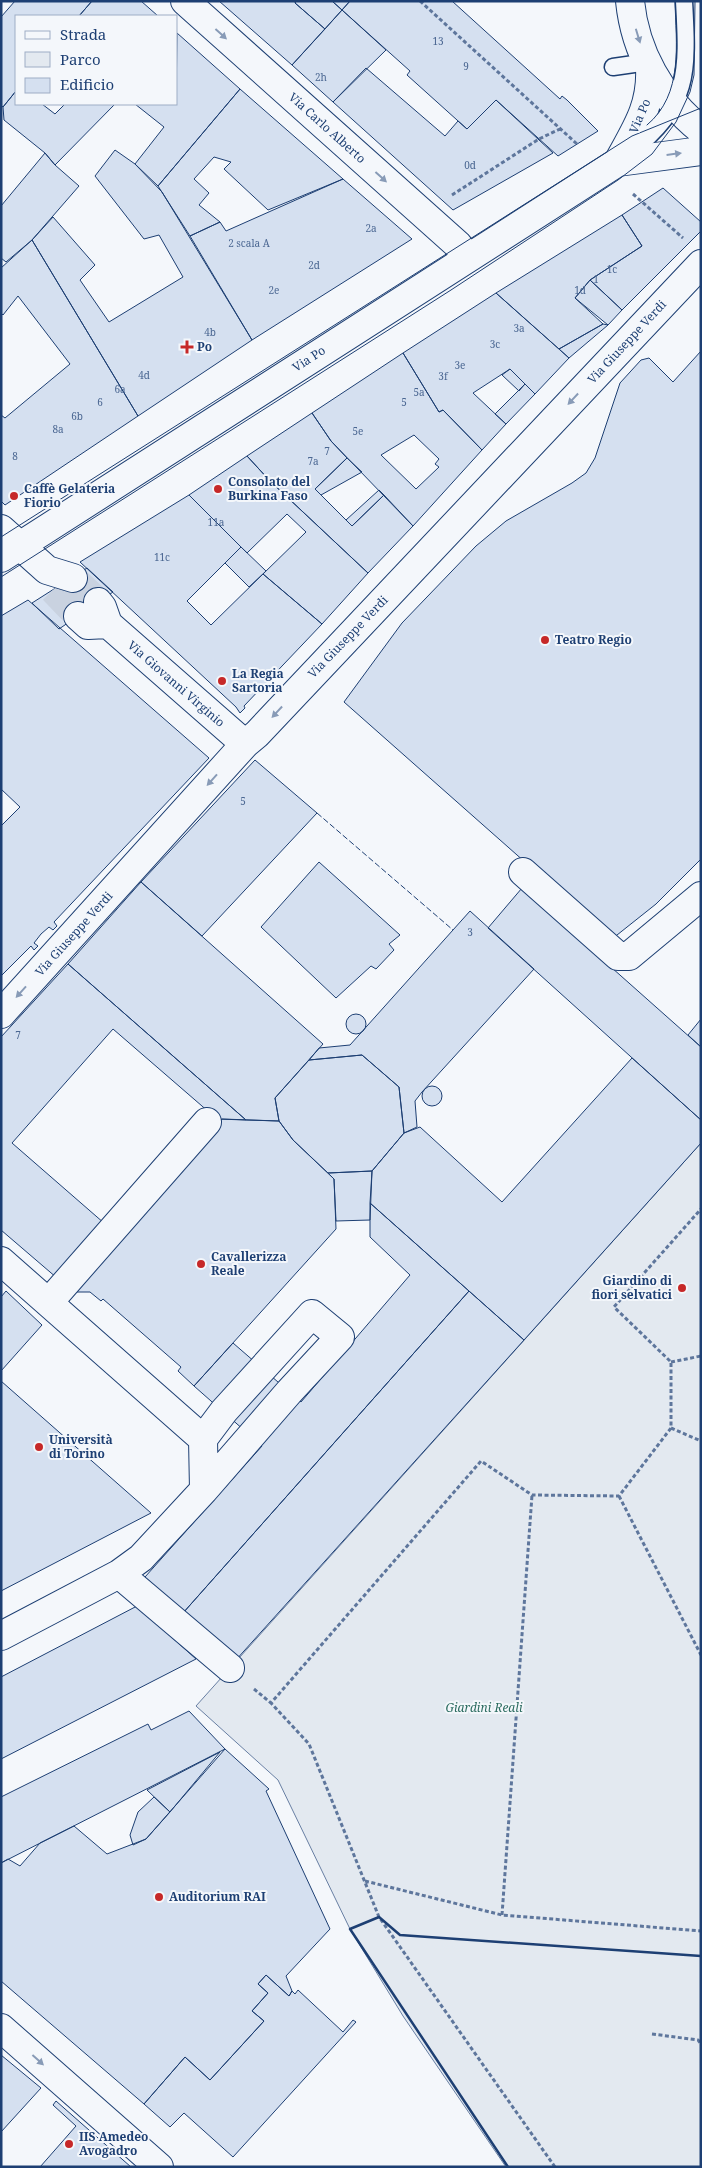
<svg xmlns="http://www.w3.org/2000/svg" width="702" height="2168" viewBox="0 0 702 2168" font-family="'Noto Serif',serif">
<rect width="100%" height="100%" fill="#f4f7fb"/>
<path fill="#e3e9f0" stroke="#687fa3" d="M701,1143V2167H506L403,2016L350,1929L278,1780L196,1706Z"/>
<path fill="#d5e0f0" stroke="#1d3f73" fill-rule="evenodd" d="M15,1H92L79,16H16V91L3,107L1,105V17Z
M92,1H141L158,16H79Z
M219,1H296L295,3L325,29L292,65Z
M296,1H332L342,10L325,29L295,3Z
M332,1H350L342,10Z
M350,1H452L560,99L562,96L567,100L598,131L558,156L496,100L467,129L407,75L410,71L342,10Z
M342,10L386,50L333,102L292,65Z
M177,33L240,89L158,186L135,164L164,127L135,104H176Z
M366,68L445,136L458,121L467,129L496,100L553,153L453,210L333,102Z
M240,89L343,179L268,210L224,169L231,162L214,157L194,179L209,193L199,205L220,222L190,236L158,186Z
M16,91V104H42L55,114L65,104H115L55,165L45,153L4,120L3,107Z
M115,150L135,164L162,192L252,340L138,416L32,240L53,217L95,265L80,280L109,322L183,277L159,235L144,239L95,176Z
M45,153L55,165L79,186L32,240L6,262L1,258V206Z
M343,179L412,239L252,340L190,236L220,222L226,231Z
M663,188L701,222V231L622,310L590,280L642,246L622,215Z
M622,215L642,246L590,280L575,298L603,324L559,349L496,293Z
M32,240L138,416L5,505L1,501V415L5,418L70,364L18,296L3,315L1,313V268Z
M590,280L622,310L608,325L575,298Z
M496,293L569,358L535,394L510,369L473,393L506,424L482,450L443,410L439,412L403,353Z
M603,324L608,325L569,358L559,349Z
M701,351V859L656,904L612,939L344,702L402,623L476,546L506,521L572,483L586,473L595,458L620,383L641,360L649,358L673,382Z
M403,353L439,412L443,410L482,450L413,526L331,441L312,413ZM414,435L439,459L435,464L439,467L416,489L381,455Z
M510,369L525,384L519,391L502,375Z
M525,384L535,394L506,424L495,414Z
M312,413L331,441L347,458L315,489L352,526L384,495L413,526L368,573L270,481L247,456Z
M247,456L270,481L368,573L322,624L263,574L306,532L287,514L247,553L189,495Z
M347,458L362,472L321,495L315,489Z
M379,490L384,495L352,526L346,520Z
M189,495L241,547L187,601L211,625L263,574L322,624L244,706L245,708L240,713L236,707L80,562Z
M241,547L266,571L249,587L225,563Z
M87,568L113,592L59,629L32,603Z
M28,600L209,758L54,922L57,926L53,930L49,927L41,934L34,943L38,946L34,950L31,946L1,976V826L20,807L1,789V616Z
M255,760L317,813L202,936L141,882Z
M319,862L400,935L389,944L394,950L376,969L371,966L336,998L261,927Z
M141,882L323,1044L275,1098L279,1121L246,1120L68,964Z
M522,888L701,1047V1120L488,928Z
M470,911L534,969L422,1092L415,1101L417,1127L404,1133L399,1087L362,1055L309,1060L319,1048L350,1045Z
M68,964L246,1120L217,1119L113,1029L12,1143L112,1230L64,1284L1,1230V1037Z
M346 1024a10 10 0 1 1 20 0a10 10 0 1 1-20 0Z
M701,1019V1047L688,1035Z
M362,1055L399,1087L404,1133L372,1171L328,1173L293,1140L279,1121L275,1098L309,1060Z
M632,1058L701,1120V1143L524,1340L370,1203L372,1171L404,1133L420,1127L502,1202Z
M422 1096a10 10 0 1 1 20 0a10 10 0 1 1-20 0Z
M222,1119L279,1121L293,1140L334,1179L336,1229L194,1386L178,1371L181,1367L103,1299L101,1301L90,1292H71L123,1236Z
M372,1171L370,1220L336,1221L334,1179L328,1173Z
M370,1203L469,1291L183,1613L145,1577L262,1446L194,1386L233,1343L301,1402L410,1275L370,1237Z
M6,1291L42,1325L1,1371V1297Z
M469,1291L524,1340L235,1661L183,1613Z
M1,1381L151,1513L1,1591Z
M137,1606L196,1659L1,1759V1677Z
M189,1711L225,1749L1,1863V1797L148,1724L151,1730Z
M225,1749L269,1789L266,1791L330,1929L286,1976L292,1991L289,1996L266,1975L258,1984L268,1993L252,2011L264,2021L210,2080L185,2057L144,2104L1,1981V1863L8,1859L20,1866L40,1843L74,1826L107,1854L146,1839Z
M220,1752L170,1812L147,1790Z
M154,1797L170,1812L146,1839L133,1845L130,1835L138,1812Z
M266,1975L289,1996L292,1991L295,1994L298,1990L343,2032L353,2020L356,2022L233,2157L184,2113L170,2127L144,2104L185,2057L210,2080L264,2021L252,2011L268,1993L258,1984Z
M1,2055L41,2088L1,2132Z
M56,2101L131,2167H40L76,2126L53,2105Z"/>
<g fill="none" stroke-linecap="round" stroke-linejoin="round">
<path stroke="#c9d2e0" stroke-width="28" stroke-dasharray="28 14" stroke-linecap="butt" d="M73,578L98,602
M53,590L78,616"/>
<g stroke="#1d3f73" stroke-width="19">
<path id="lane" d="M613,67L648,62
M629,153C690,106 688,72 684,1"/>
</g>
<g stroke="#1d3f73" stroke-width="30">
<path id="street" d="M185,1L458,245L467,256
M1,529L47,570L73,578
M98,602L102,607L108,624L245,744
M78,616L88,625L108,624
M523,872L618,956H629L701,896
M1,1014L245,744L257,734L701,264
M1,1261L203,1439
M49,1302L207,1122
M119,1574L230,1668
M1,1636L119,1574L141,1558L204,1490L203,1439L224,1411L312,1314L340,1337L289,1392L204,1490"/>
</g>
<g stroke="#1d3f73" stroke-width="30">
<path id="secondary" d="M630,1C635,52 661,98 701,130
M618,162L701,151
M1,558L618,162C636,129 652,106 650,68
M1,2028L159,2167"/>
</g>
<path stroke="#5e769c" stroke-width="3" stroke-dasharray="4 2.5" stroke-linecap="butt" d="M420,1L577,144
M633,194L683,238
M452,195L539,139L560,129
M671,1362L701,1356
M671,1428L701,1441
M619,1496L701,1655
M254,1689L271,1703
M365,1881L502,1915L701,1931
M502,1915L532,1495
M652,2034L698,2040L701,2044
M555,2167L379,1917L309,1744L271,1703L481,1461L532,1495L619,1496L671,1428V1362L614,1307L701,1209"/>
<use href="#lane" stroke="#f4f7fb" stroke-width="16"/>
<use href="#street" stroke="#f4f7fb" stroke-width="28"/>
<use href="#secondary" stroke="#f4f7fb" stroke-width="28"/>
<path stroke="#1d3f73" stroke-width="1" d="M647,125C684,94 676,44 675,1
M1,537L632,136L701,108
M1,577L451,290L618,180L652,154L676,122L690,92L694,75L695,1"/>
<path stroke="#1d3f73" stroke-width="1" stroke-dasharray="6 2.5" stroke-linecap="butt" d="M317,813L453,930"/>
<path stroke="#1d3f73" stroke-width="2.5" d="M508,2167L350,1929L379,1917L400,1935L701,1956"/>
</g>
<defs><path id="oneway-solid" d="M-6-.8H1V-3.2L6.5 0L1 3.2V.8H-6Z" transform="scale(1.25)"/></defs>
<g fill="#889bb7">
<use href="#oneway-solid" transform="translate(221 34) rotate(42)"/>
<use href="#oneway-solid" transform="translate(638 36) rotate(73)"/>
<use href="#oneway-solid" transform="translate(674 154) rotate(-7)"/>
<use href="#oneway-solid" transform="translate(381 177) rotate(42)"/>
<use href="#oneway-solid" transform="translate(573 399) rotate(133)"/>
<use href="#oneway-solid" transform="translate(277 712) rotate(133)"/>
<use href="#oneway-solid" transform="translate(212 780) rotate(132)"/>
<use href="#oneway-solid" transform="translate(21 992) rotate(132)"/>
<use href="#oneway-solid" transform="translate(38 2060) rotate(42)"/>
</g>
<g fill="#c62828" stroke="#f4f7fb" stroke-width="2">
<path d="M184.5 339.5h5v5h5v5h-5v5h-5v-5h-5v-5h5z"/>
<circle cx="218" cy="489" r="5"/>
<circle cx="14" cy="496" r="5"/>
<circle cx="545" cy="640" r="5"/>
<circle cx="222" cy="681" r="5"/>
<circle cx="201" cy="1264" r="5"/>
<circle cx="682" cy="1288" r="5"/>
<circle cx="39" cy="1447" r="5"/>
<circle cx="159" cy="1897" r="5"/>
<circle cx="69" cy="2144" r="5"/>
</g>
<g text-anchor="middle" stroke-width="4" stroke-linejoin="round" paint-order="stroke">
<g font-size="10" fill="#4b6792">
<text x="438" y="45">13</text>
<text x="466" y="70">9</text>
<text x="321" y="81">2h</text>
<text x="470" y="169">0d</text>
<text x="371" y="232">2a</text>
<text x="249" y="247">2 scala A</text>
<text x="314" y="269">2d</text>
<text x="612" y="273">1c</text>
<text x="596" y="283">1</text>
<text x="274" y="294">2e</text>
<text x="580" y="294">1d</text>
<text x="519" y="332">3a</text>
<text x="210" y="336">4b</text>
<text x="495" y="348">3c</text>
<text x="460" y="369">3e</text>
<text x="144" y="379">4d</text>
<text x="443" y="380">3f</text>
<text x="120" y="393">6a</text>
<text x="419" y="396">5a</text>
<text x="100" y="406">6</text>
<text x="404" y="406">5</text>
<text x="77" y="420">6b</text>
<text x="58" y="433">8a</text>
<text x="358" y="435">5e</text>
<text x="327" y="455">7</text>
<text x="15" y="460">8</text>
<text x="313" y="465">7a</text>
<text x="216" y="526">11a</text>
<text x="162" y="561">11c</text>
<text x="243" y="805">5</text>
<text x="470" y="936">3</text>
<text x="18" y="1039">7</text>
</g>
<g font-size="12" fill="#1d3f73" stroke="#f4f7fb">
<text transform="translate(640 116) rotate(-67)" y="4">Via Po</text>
<text transform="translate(327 128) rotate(42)" y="4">Via Carlo Alberto</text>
<text transform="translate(627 342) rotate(-47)" y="4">Via Giuseppe Verdi</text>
<text transform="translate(309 359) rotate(-33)" y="4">Via Po</text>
<text transform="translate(348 637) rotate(-46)" y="4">Via Giuseppe Verdi</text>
<text transform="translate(176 684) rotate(41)" y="4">Via Giovanni Virginio</text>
<text transform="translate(74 934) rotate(-48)" y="4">Via Giuseppe Verdi</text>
</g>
<g font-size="12" font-weight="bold" fill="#1d3f73" stroke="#f4f7fb" text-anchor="start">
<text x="197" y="351">Po</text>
<text x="228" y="486">Consolato del<tspan x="228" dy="14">Burkina Faso</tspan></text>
<text x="24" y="493">Caffè Gelateria<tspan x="24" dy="14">Fiorio</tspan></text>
<text x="555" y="644">Teatro Regio</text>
<text x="232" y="678">La Regia<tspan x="232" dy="14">Sartoria</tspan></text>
<text x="211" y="1261">Cavallerizza<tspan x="211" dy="14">Reale</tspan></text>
<text x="672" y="1285" text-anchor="end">Giardino di<tspan x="672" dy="14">fiori selvatici</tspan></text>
<text x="49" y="1444">Università<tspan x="49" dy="14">di Torino</tspan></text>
<text x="169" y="1901">Auditorium RAI</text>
<text x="79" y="2141">IIS Amedeo<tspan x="79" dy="14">Avogadro</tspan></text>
</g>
<g font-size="12" font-style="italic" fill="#2c6c60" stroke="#f4f7fb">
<text x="484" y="1712">Giardini Reali</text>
</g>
</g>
<rect width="702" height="2168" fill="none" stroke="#1d3f73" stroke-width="5"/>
<rect x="15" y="15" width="162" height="90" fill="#f4f7fb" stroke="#9eadc5"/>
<rect x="25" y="31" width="25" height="8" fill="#f4f7fb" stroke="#9eadc5"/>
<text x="60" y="40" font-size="15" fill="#1d3f73">Strada</text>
<rect x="25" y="52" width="25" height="15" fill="#e3e9f0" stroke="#9eadc5"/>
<text x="60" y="65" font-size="15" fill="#1d3f73">Parco</text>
<rect x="25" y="78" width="25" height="15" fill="#d5e0f0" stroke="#9eadc5"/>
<text x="60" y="90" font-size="15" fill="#1d3f73">Edificio</text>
</svg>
